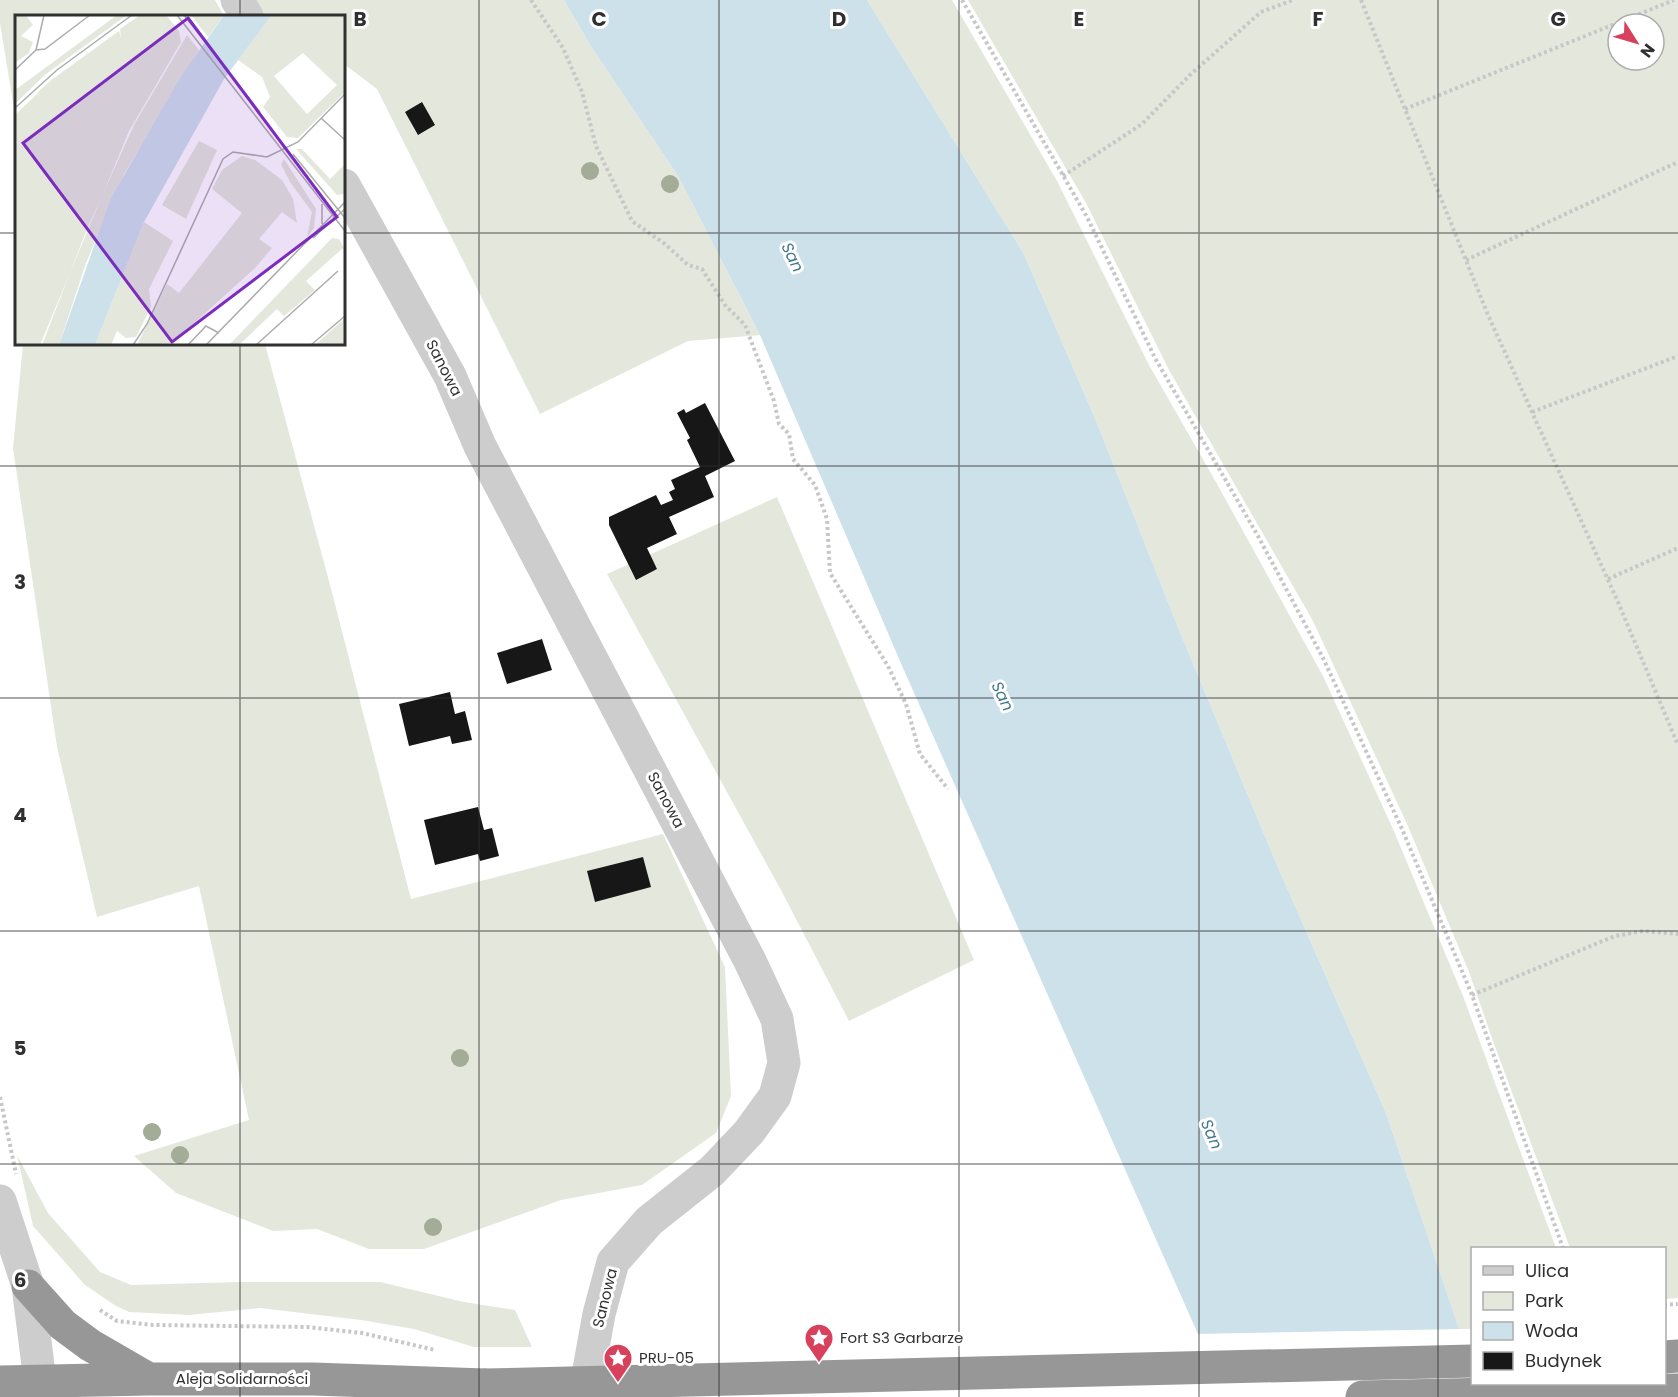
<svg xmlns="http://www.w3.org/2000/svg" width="1678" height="1397" viewBox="0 0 1678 1397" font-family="Poppins,sans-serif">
<rect width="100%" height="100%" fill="#fff"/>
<path fill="#e4e8dc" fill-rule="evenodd" d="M0,0H215L224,16H16V121L0,23Z
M256,0H564L590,45L678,176L760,335L688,341L540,414L377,89L344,64V16H264Z
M867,0H952L1057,181L1149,365L1216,482L1323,676L1393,829L1463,996L1556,1248H1472V1329H1459L1386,1113L1277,865L1180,632L1097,423L1024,254Z
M968,0H1678V1298L1665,1299L1664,1248H1570L1494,1044L1469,972L1407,824L1313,621L1169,370L1086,203ZM1618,24H1654V60H1618Z
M23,344H265L329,581L411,899L663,834L725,967L731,1096L716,1133L642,1185L561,1200L424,1249H369L317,1229L273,1231L176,1193L134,1156L249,1120L199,886L97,917L57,747L13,448Z
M777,497L974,960L849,1021L782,892L607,574Z
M17,1155L48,1213L100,1272L131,1285L240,1282H380L464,1302L515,1310L532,1347H474L414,1329L361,1320L260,1308L189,1315L129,1312L116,1306L85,1285L33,1226Z"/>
<path fill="#cde1ea" d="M564,0H867L1024,254L1097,423L1180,632L1277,865L1386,1113L1472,1367L1205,1350L903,668L760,335L678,176L590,45Z"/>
<path fill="#fff" d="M1463,1329L1472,1358V1384L1486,1397H1217L1203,1351L1195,1334Z"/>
<path fill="#171717" d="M422,102L435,125L418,135L405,112Z
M705,403L735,461L705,476L714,497L669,517L677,534L647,548L657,569L636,580L609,525V517L656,495L661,505L673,500L669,492L675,489L671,480L700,467L687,440L690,438L677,413L684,409L686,413Z
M542,639L552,670L507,684L497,653Z
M450,692L455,714L465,711L472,740L452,744L450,736L409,746L399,704Z
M478,807L484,830L492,828L499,856L480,861L478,854L435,865L424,820Z
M643,857L651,887L595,902L587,871Z"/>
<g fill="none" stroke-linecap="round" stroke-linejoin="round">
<path stroke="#c7c7c7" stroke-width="4" stroke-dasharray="3 3" stroke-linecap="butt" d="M531,0L563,48L582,92L596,146L632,221L665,244L688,265L702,269L725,305L745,325L774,401L779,424L789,434L793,459L815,485L827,519L830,573L888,666L906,704L920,754L948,789
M962,0L1087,217L1155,358L1258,536L1323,658L1402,829L1472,995L1563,1248
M1361,0L1488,315L1618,602L1678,745
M1405,109L1674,0
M1063,176L1142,124L1191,74L1261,12L1293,0
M1466,260L1678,162
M1532,412L1678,356
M1608,579L1678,548
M1472,995L1615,936L1643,931L1678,934
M0,1097L16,1174
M1664,1305L1678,1304
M100,1310L117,1321L153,1325L307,1327L362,1333L435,1350"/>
<path stroke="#cdcdcd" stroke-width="33" d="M237,0L247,16
M344,185L450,376L480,446L750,961L777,1019L784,1063L775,1096L749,1132L712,1171L649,1221L613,1262L599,1314L584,1397
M0,1201L28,1286L42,1397"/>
<path stroke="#979797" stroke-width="33" d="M28,1286L63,1325L90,1345L147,1378
M1664,1357L1678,1356
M0,1382L149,1379H313L485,1385
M1362,1397L1678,1390"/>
<path stroke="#979797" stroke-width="33" d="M485,1385L1472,1361"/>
</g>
<g fill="#a3ac96">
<circle cx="590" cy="171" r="9"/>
<circle cx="670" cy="184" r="9"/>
<circle cx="460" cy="1058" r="9"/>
<circle cx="152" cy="1132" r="9"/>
<circle cx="180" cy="1155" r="9"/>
<circle cx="433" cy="1227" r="9"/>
</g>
<path fill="none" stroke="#303030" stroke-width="1.5" stroke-opacity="0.55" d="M240,0V16M479,0V1397M719,0V1397M959,0V1397M1199,0V1397M1438,0V1397M0,233H16M344,233H1678M240,344V1397M0,466H1678M0,698H1678M0,931H1678M0,1164H1678"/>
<defs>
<g id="sight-pin" transform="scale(1.5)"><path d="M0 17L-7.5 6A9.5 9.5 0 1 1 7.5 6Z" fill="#d7415b" stroke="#fff"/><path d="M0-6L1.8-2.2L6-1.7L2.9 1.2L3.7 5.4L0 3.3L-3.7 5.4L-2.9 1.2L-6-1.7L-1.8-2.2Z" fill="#fff"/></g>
</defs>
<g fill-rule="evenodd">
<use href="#sight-pin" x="819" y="1338"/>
<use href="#sight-pin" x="618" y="1358"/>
</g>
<g text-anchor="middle" stroke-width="6" stroke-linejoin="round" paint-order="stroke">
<g font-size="15" fill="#303030" stroke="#fff">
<text transform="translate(444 368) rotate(63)" y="5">Sanowa</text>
<text transform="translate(666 800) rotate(62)" y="5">Sanowa</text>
<text transform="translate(605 1298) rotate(-76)" y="5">Sanowa</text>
<text x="242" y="1384">Aleja Solidarności</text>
</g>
<g font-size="15" fill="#303030" stroke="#fff" text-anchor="start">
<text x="840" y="1343">Fort S3 Garbarze</text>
<text x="639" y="1363">PRU-05</text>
</g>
<g font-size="16" font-style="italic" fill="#44778c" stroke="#fff">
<text transform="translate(793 257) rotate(64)" y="6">San</text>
<text transform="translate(1003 696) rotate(64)" y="6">San</text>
<text transform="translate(1212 1134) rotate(67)" y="6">San</text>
</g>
</g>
<g transform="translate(15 15)">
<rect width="330" height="330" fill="#fff"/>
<path d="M0,0H11L18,10L6,21L18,27L14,38L0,48ZM102,0H112L31,59L0,89V75ZM125,0H151L164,16L166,27L114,116L25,330H0V100L22,79L25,81L22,78L35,66L104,16L106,23L105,14ZM176,0H209L193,22ZM257,0H330V77L283,123L272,122L248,92L255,82L247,62L223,45ZM288,38L322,70L292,99L259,61ZM172,20L184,35L109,159L71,248L44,330H27L72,214L119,110ZM184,126L202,135L171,204L147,190ZM281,134H287L315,164L330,149V179L322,180ZM227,141L240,145L267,165L278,184L282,208L267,197L244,224L257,233L240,253L157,328L122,330L152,269L164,278L227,198L197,174L207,155ZM269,144L301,194L299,213L292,222L297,197L275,167L266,149ZM129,207L158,226L134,274L136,292L121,322L111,323L102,316L96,330H80ZM317,223L324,224L330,235L328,233L291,266L300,275L269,301L262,294L224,330H214ZM330,303V330H300Z" fill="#e4e8dc" fill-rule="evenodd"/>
<path d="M209,0H257L209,64L129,207L80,330H44L96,183L165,63Z" fill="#cde1ea"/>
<path fill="none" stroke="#acacac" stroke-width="1.5" d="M162,0L330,216M169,0L245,97M21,35L29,0M0,55L21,35L30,34L75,0M0,93L42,55L117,0M306,103L330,125M278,139L330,203M307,209V189M298,223L330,194M118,330L132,309L208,144L218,137L252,142L283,127L330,79M173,330L191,311L204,318M191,330L330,187M241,330L323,256M296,330L330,301"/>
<path fill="#7b2cbf" fill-opacity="0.15" stroke="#7b2cbf" stroke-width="3" d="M173,3L322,202L157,327L8,128Z"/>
<rect width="330" height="330" fill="none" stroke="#303030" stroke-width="3"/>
</g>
<g font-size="20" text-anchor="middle" font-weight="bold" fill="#303030" stroke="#fff" stroke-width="6" stroke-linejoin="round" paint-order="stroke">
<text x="360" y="26">B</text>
<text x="599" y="26">C</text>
<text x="839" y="26">D</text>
<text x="1079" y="26">E</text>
<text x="1318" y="26">F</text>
<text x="1558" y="26">G</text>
<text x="20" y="589">3</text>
<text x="20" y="822">4</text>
<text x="20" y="1055">5</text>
<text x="20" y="1287">6</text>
</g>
<rect x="1471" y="1247" width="195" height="138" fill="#ffffff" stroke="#acacac" stroke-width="1.5"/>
<rect x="1483" y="1266" width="30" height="9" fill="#cdcdcd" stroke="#acacac" stroke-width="1.5"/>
<text x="1525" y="1277" font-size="18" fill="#303030">Ulica</text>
<rect x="1483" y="1292" width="30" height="18" fill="#e4e8dc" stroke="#acacac" stroke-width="1.5"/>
<text x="1525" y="1307" font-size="18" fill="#303030">Park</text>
<rect x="1483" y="1322" width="30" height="18" fill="#cde1ea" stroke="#acacac" stroke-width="1.5"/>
<text x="1525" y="1337" font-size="18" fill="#303030">Woda</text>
<rect x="1483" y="1352" width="30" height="18" fill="#171717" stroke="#acacac" stroke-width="1.5"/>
<text x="1525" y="1367" font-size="18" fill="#303030">Budynek</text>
<g transform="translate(1636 42) rotate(127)"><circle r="28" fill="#ffffff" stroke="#acacac" stroke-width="1.5"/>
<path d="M0-4.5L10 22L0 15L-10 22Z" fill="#d7415b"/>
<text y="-9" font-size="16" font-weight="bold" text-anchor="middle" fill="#303030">N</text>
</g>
</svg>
